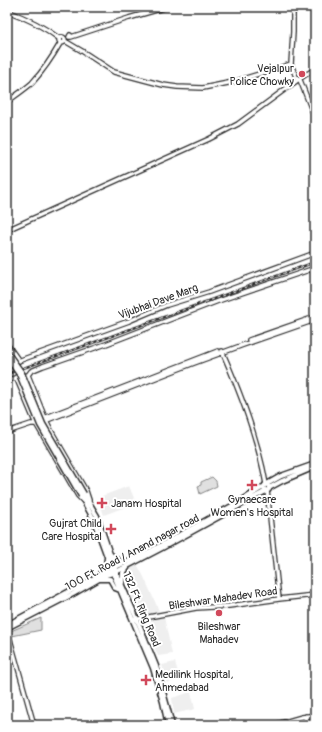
<svg xmlns="http://www.w3.org/2000/svg" width="322" height="732" viewBox="0 0 322 732" font-family="Pangolin,sans-serif">
<rect width="100%" height="100%" fill="#fff"/>
<filter id="ink" filterUnits="userSpaceOnUse"><feTurbulence type="fractalNoise" baseFrequency=".025" numOctaves="2"/><feDisplacementMap in="SourceGraphic" scale="8" xChannelSelector="R" yChannelSelector="G"/><feConvolveMatrix kernelMatrix="1 2 1 2 8 2 1 2 1" color-interpolation-filters="sRGB"/></filter>
<g filter="url(#ink)">
<path fill="#efefef" d="M129,486L136,503L104,515L101,507L106,505L102,496Z
M137,564L144,577L160,613L139,617L133,599L124,578L123,572Z
M164,617L172,654L158,656L143,621Z
M175,662L179,676L185,675V678L167,683L162,665Z
M191,692L195,709L174,714L172,698Z"/>
<path fill="#e0e0e0" stroke="#868686" d="M212,477L216,481L217,486L200,494L198,486L201,485V482Z
M41,618V630L12,636L11,631Z"/>
<g fill="none" stroke-linecap="round" stroke-linejoin="round">
<g stroke="#2b2b2b" stroke-width="6">
<path id="secondary" d="M293,7V32L291,64L296,77L300,80L302,85L315,118
M7,11C27,18 43,26 60,39
M70,35L69,37H71L129,18L167,7
M59 40a3 3 0 1 1 6 0a3 3 0 1 1-6 0Z
M65,41L82,51L114,72L163,85L177,87L203,88L233,82L291,64
M7,102C15,96 24,90 32,83C43,71 53,56 61,42
M7,230L209,139L238,124L299,79L315,69
M249,340L315,317
M7,344L19,361
M222,351C241,394 258,438 266,484
M7,365L129,321L167,305L209,292L315,253
M28,375L45,418L53,434L86,491L89,500
M16,377L35,422L78,496L83,501
M7,380L28,375L31,371L43,366L106,344L218,301L315,268
M39,420L218,351
M7,432L31,424H37L194,363L243,345L315,320
M267,490L279,599
M133,620L196,608L229,606L279,599L315,595
M7,632H8L34,725
M274,725L302,717L315,715
M305,725L306,716"/>
</g>
<g stroke="#2b2b2b" stroke-width="7">
<path id="primary" d="M267,484L269,487C270,489 268,491 266,491L263,488L265,485L267,484L281,476L315,464
M269,488L282,481L315,467
M84,494L97,516L116,572L137,619L156,666L172,725
M81,496L93,518L113,573L153,668L163,702L168,725
M111,555C117,559 117,562 125,563
M101,572C107,568 106,564 107,558
M100,579H110L115,588L120,590
M122,583L123,573L127,568
M7,625L105,572L152,550L241,501L263,487
M7,628L73,594L106,575L116,572L162,548L266,491"/>
</g>
<use href="#secondary" stroke="#fff" stroke-width="3.5"/>
<use href="#primary" stroke="#fff" stroke-width="4"/>
<g stroke="#2b2b2b" stroke-width="2.5">
<path id="rail" d="M7,374L315,262"/>
</g>
<use href="#rail" stroke="#fff" stroke-width="1" stroke-dasharray="3" stroke-linecap="butt"/>
<g stroke="#2b2b2b" stroke-width="7" stroke-linecap="butt">
<path id="primary-bridge" d="M7,352L22,373L43,424L84,494
M7,357L19,374L40,425L81,496"/>
</g>
<use href="#primary-bridge" stroke="#fff" stroke-width="4"/>
</g>
</g>
<g fill="#d1495b" stroke="#fff" stroke-width="1.5">
<circle cx="302" cy="74" r="4"/>
<path d="M250 479h4v4h4v4h-4v4h-4v-4h-4v-4h4z"/>
<path d="M100 497h4v4h4v4h-4v4h-4v-4h-4v-4h4z"/>
<path d="M109 523h4v4h4v4h-4v4h-4v-4h-4v-4h4z"/>
<circle cx="219" cy="613" r="4"/>
<path d="M144 674h4v4h4v4h-4v4h-4v-4h-4v-4h4z"/>
</g>
<g text-anchor="middle" stroke-width="4" stroke-linejoin="round" paint-order="stroke">
<g font-size="11" fill="#2b2b2b" stroke="#fff" text-anchor="end">
<text x="294" y="72">Vejalpur<tspan x="294" dy="13">Police Chowky</tspan></text>
<text x="252" y="503" text-anchor="middle">Gynaecare<tspan x="252" dy="13">Women's Hospital</tspan></text>
<text x="111" y="507" text-anchor="start">Janam Hospital</text>
<text x="102" y="527">Gujrat Child<tspan x="102" dy="13">Care Hospital</tspan></text>
<text x="219" y="630" text-anchor="middle">Bileshwar<tspan x="219" dy="13">Mahadev</tspan></text>
<text x="155" y="678" text-anchor="start">Medilink Hospital,<tspan x="155" dy="13">Ahmedabad</tspan></text>
</g>
<g font-size="11" fill="#2b2b2b" stroke="#fff">
<text transform="translate(158 301) rotate(-20)" y="4">Vijubhai Dave Marg</text>
<text transform="translate(132 552) rotate(-28)" y="4">100 Ft. Road / Anand nagar road</text>
<text transform="translate(223 598) rotate(-8)" y="4">Bileshwar Mahadev Road</text>
<text transform="translate(142 609) rotate(67)" y="4">132 Ft. Ring Road</text>
</g>
</g>
<rect width="322" height="732" fill="none" stroke="#fff" stroke-width="24"/>
<rect x="12" y="12" width="298" height="708" fill="none" stroke="#2b2b2b" stroke-width="1.5" filter="url(#ink)"/>
</svg>
